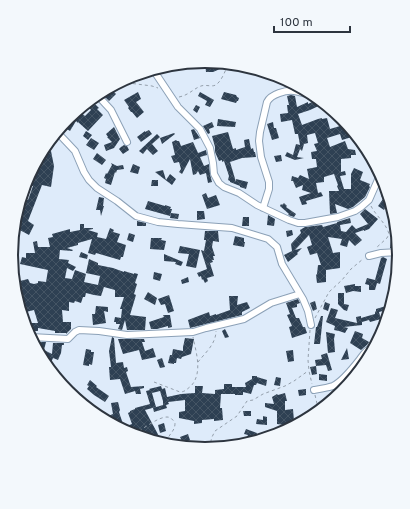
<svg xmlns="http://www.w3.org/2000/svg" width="410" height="509" viewBox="0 0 410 509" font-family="Overpass,sans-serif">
<defs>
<pattern id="building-cross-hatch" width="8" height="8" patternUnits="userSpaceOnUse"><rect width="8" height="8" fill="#2e4053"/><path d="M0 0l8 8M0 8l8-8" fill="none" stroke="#445464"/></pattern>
</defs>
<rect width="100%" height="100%" fill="#deebfa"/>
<path fill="url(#building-cross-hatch)" d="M210,61L221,64L222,68L220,69L213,72H206L205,63Z
M283,78L290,82L296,86L285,87Z
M112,90L116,94L109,101L104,96Z
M138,92L141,99L136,102L144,112L137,118L132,112H131L128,108L129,107L124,100Z
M200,92L214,100L210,107L205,105L207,101L198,96Z
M224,92L236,95L237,97L239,98L238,101H237L236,103L221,99Z
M291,95L295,96L297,107L308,102V104L316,100L323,104L310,110L298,114L302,125L318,119L322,118V119L327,118L330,129L340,126L334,112L342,117L341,118L342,120H344L355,136L342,140L340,134L327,138L330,147L345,141L348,149L355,150L356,155H351V158L341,159V172L345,171L346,175L340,176L344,189H351V174L354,168L363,172L360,180L370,184L369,186L370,187L365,197L353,207L348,209L335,204L337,213L330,214L329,191H339L337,186L338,185L334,174L324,177V182L316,183L318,193L321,192L323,196L306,201L307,204L302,205L299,197L311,193L302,190L303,185L296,188L293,181H291L292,176L298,178L300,175L309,179L307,169L317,167L316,159H312L311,152L317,151L314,144L318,143L315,133L307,135L308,143L304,144L302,151L300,149L297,157L304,158L295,160L285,156L287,152L293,155L296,144L300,145L298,134H295L292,120L281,122L280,114L288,113L287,105H289L287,96Z
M92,101L99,108L97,109L103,115L88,131L78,122V123L76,121L70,131L62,126L65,121L67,122L75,112L78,114L80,112L85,116L91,110L87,105Z
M196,105L200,107L197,113L193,110Z
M218,119L236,122L235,127L217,126Z
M212,122L214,127L209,129L210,133L208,134L203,126Z
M273,122L274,128H276L279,138L272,140L267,124Z
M114,127L120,139L114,148L106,151L104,145L112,142L107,137H108L106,134Z
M194,129L200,138L194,140L191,130Z
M149,130L152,134L141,142L137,137L145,131V132Z
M86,131L92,135L88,140L83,136Z
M228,132L233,149L236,148V150L245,147L244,140L249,139L251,149L253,148L254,152H255L256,157L242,158L230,162L236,182V179L248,182L246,189L240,187V186L230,182V181L228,180L229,176L224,161L222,162V160L219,161L215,152V147L212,136Z
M174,133L175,134L162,144L160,138Z
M157,134L160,137L152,144L158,151L153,155L147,149L143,154L139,151Z
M91,138L99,143L94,150L86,145Z
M176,140L177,141H179L181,146L193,142L198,153L206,150L207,155L200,157L204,166L209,164L210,174L212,182L208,183L206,173L200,175L198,171L196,174L193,175L190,159L182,174L179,172L181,169L179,162L174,163L171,156L175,155L172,142Z
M124,145L127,146L129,150L123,154L119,149L121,147Z
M51,151L54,166L51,187L42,185L28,221L34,225L29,235L16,228L22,198L28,200L33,186H31L32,170L41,157L46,158L45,153Z
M97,153L106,160L102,165L93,159Z
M281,155L282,161L276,162L274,156Z
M111,163L117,166L123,165L124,169L117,170L116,173L115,172L111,185L105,183L106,179L104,178L106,173L107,174L112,165Z
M133,164L140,167L138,174L130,172Z
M374,165L378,171L376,174L371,171Z
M163,170L166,180L170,174L176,179L172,185L155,172Z
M152,180H158V186H151Z
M386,189L388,201L381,196Z
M206,193L208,198L216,195L220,205L207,209L202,195Z
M99,197L104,198L103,206H104L101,216L100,210H96Z
M383,199L387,201L385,203L387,205L384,210L378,206Z
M148,201L165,206V205L171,207L170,209H172L170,216L145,209Z
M284,203L287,206L286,207L296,214L294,217L288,215L289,214L280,206L281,204L282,205Z
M365,209L378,219L369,229L364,231V230L355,233L362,240L355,246L349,240L347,247L340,245L342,239L328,237L333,253L340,252V268L326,270V282L317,283L316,275L317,274L318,265H321L317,253L310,255L307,247L312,245L309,235L295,250L302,248L297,253L298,254L288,262L284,255L292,251L291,244L301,233L300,230L305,227L322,225L323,227L337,223V222L350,218L351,223L340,225L341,231L346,232L352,225L356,229L368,224L360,214Z
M197,211H204L205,219L197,220Z
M171,213L179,214L178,219L170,218Z
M268,215L275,219L274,226L267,225Z
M243,217H249V226H242Z
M137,221L146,223V226H137Z
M80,224H84V228H93V229L88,230L98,233L97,237L106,239L110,228L114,230L113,232L120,234L117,242L126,245L123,257H121L120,260L96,253L95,255L88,253L92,239L78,243V245L67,248L73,250L72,251L60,250L59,259L69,260L68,263L76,267L73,271L67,268L65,278L72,279L75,270L86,274L84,282L98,285L100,276L86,273L89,259L98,263V265L113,268L124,272V271L134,274V273L138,274L135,283L137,284L134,294L136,295L130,315L146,317L145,330H127L125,320L122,330L118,329L120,324H116V322H114L115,317L121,318L122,309H120L124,297H115V290L104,287L101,296L94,295L86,293L85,297H83L81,303L75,301L74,303L69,302V311L62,310L63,322H71V329L66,334V333H55V331L38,328V331H28V323H38L34,310L26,312L25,306L22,307L20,298V281L28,279L30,283L34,284L38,283V281L46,282L48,270L20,264L22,257L26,258V253H35L33,242L37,241L38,247H50L48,238L53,237L52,234L70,229V232L80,230Z
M292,230L293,235L287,237L286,231Z
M205,231H218L219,242L213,241L212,247L215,256H213L214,260H212L213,262L210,263L214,276L207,278L208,281L205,283L203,279L202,280L201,276L199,277L197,273L207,269L201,250L204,251L206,240H204Z
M395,232L396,241V248H390L391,240Z
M129,233L135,235L133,242L127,240Z
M235,236L244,238V242H245L244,247L233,245Z
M151,238H162L161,240L166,241L164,250L150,249Z
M180,246L200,250L196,268L186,266L189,254L178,253Z
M81,252L88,255L87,259L79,257Z
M164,254L183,262L181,266L175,264L176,262L164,261Z
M383,257L387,259L380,284L377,283L375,290H369V285L365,284L367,278L375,280L381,258Z
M14,270H19V286H17Z
M154,272L162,274L160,281L153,279Z
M188,277L189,282L182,284L181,280Z
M355,284V286H361V292L353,291L346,293L344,286Z
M148,292L157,298L155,305L144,299Z
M338,293H344V304L349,305L347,311L344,310L338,304Z
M169,295L174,311L168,313L165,304L161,305L158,299Z
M229,296H238L237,305L247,302L250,308L242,312V315L190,328L188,320L209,312L210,316L216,314V315L230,310Z
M298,299L300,303L297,304V307L292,308L296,318H299L303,327H305L307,333L292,338L289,327L292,326L287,315L290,314L286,303Z
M315,301L317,309L313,311L310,303Z
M325,302L330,304L328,311L323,309Z
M96,306L108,307V312L104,311L106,323L93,325L92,314H95Z
M386,306L387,310L379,312L381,319L370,322L369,320L362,322V325L344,327L348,328L345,333L339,331L334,330L335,326L326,322L331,308L338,310L335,318L357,323L356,317L361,316V318L375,314V312L376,311V309Z
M163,315H170L172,327L168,328V326L157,329H151L149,322L164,317Z
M321,316H323L320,344H314L316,327H317Z
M225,329L229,337L225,338L222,331Z
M355,331L363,334L362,338L369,342L368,344L361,350L350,343Z
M326,332L335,334L334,339L335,352L328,353Z
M112,337L114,338L116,363L123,362L124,368L127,367L128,371L126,372L131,387L144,386V388L140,389L141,394H136L135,391L125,394L120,379L110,380L109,367H111L109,351Z
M185,338L194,339L191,354L182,357L181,359L177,358L176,363H174V364L168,363L170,355H172L173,349L183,351V347Z
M118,339H144L145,342H142L145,351L153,348L156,357L142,360L139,350L123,354Z
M37,342H46L44,350L39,349L37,345Z
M52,343H64V345H62L61,353L58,360L53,358L50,365L43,354L44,350L52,354L53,343Z
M347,348L349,359L341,360Z
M86,349L91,350V352H94L92,365L89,364V366L83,365Z
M293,350L294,361L288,362L286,351Z
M327,353L332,370L328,371L326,365L316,366L315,360L322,359L321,355Z
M162,358L165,367L160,368L157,360Z
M316,366L317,374L312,375L310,367Z
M319,374L327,375V381L319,380Z
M252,376H257V377L267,380L266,386L257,383L256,385H254L251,394L243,392V395H235V394H221L220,408H222L223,420L214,421V419L202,420V423L194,424V421L179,418V412L185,411V400L168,402L169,404L166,405L167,408L154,412L153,408L163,405V401L160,391L152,393L156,407L145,410L161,440L131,434L109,419L108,416L113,414L111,403L118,402L120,410L119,412L124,427L132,424L128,413L130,412V411L135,409V408L150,404L146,391L150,390L149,389L161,386L162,389L165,388L167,397L181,394L195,393V386H203L202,393L215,394V390L224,389V384H232V387H246L245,383L252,379Z
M276,377L281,378L280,386L274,385Z
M90,380L97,386L96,387L109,396L105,402L94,395L87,389L89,386L87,385Z
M306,389V395L299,396L298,390Z
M285,393L287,401H285V410L293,409L294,421H293V424L284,425L277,424V411L265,407V403L274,404L272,397L277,394L278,395Z
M243,411H251V416H244Z
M263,416L267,417V425L256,424L257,419L263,420Z
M164,423L166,431L160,433L158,425Z
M246,429L257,433L255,438L248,440L246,439L248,435L244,434Z
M188,434L190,440L183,443L180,437Z"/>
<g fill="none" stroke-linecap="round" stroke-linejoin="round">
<g stroke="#8ca1b7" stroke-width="8">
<path id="street" d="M154,71L178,107L200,129L210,148L213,163L214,174L219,183L224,187L239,193L257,205L289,220L298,223H305L338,217L355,211L361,207L369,200L380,175
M99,97L111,110L127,142
M58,133L75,151L84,172L89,180L97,188L117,201L136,216L158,222L178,224L232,228L268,239L277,247L282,264L303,299L308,311L311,325
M263,208L269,189V182L261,157L259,141L260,132L267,102C271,94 286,90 294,91C299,92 303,93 308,94
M369,256L381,253L399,252
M31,337L68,339L75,332L79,330L99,331L127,335L193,332L206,328L244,319L271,303L300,294
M314,390C320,389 327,388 333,386C343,381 353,368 360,359C363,355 366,350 371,348"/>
</g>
<path stroke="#949fab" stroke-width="1" stroke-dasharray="3 3" stroke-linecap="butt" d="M121,82L152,86L158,88
M179,97C189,95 193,89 201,86C206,84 213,88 217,84C222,80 225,71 228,65
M371,206C376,216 386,223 389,234L387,238L376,248
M315,318L329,292L342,280L351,269L363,259
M310,330L308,360L309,371L312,384
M198,362C205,353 216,344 216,331
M154,382L180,392C185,392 187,389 191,386C203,373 196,352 193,337
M331,392L336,396
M315,395L318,408
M134,434C143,429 158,417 167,417C171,417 173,420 175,423C175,432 169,433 167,441
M209,448L212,437L215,431L237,416L247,401L253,400L263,394L285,386L294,381L308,371"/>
<use href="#street" stroke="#fff" stroke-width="6"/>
</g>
<path d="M0 0H410V509H0ZM18 255a187 187 0 1 1 374 0a187 187 0 1 1-374 0Z" fill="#f3f8fc" fill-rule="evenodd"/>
<path fill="none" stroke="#2d353f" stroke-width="2" d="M18 255a187 187 0 1 1 374 0a187 187 0 1 1-374 0Z"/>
<path d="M274 26v6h76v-6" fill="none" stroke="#2d353f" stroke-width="2"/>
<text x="280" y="26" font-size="12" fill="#2d353f" stroke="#f3f8fc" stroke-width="3" paint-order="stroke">100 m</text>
</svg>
